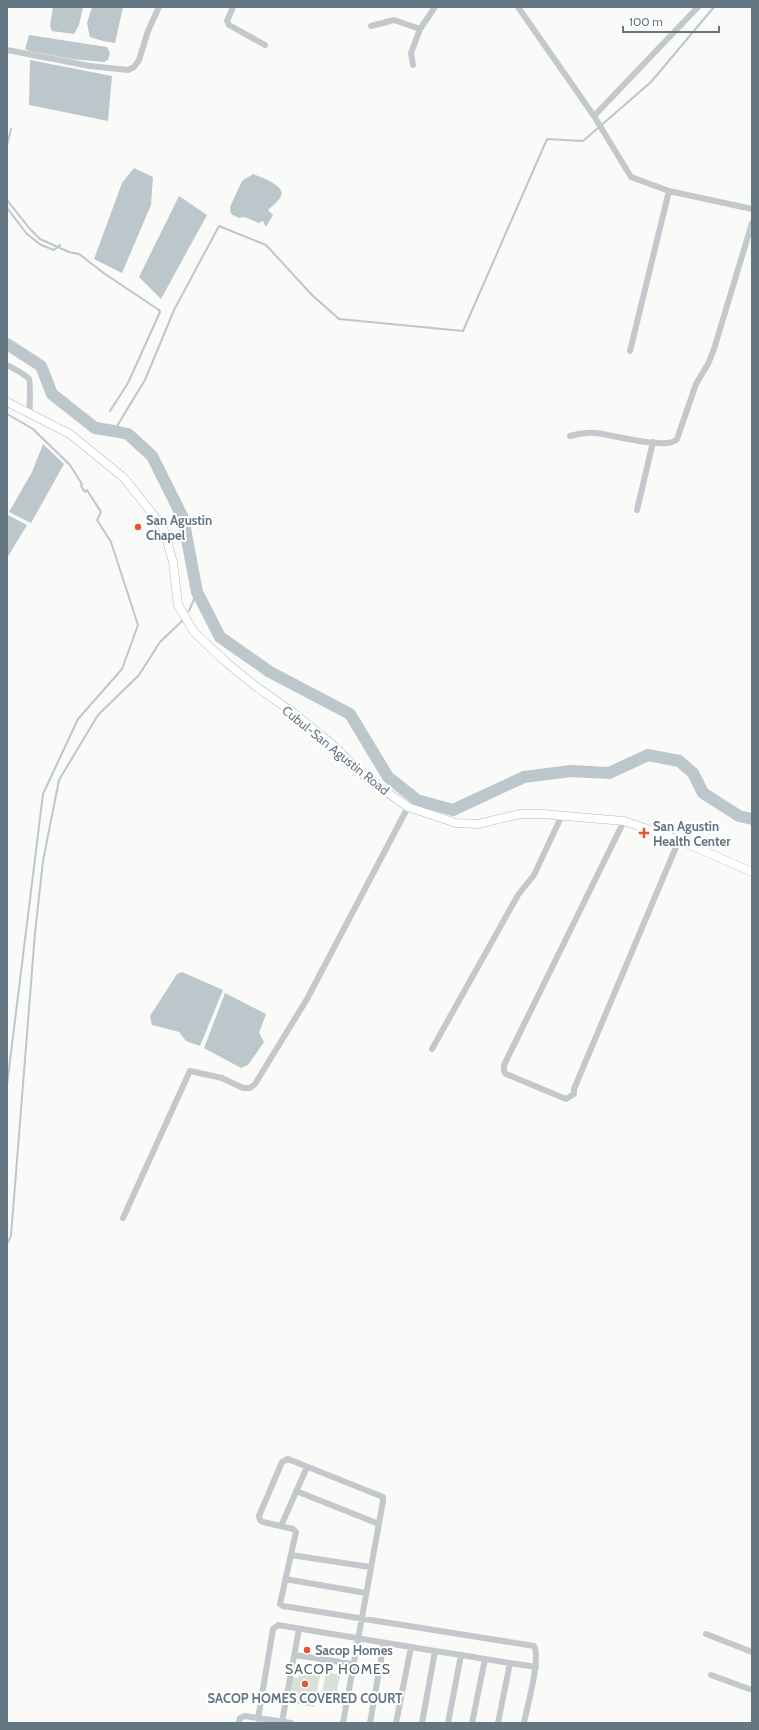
<svg xmlns="http://www.w3.org/2000/svg" width="759" height="1730" viewBox="0 0 759 1730" font-family="Cabin,sans-serif">
<rect width="100%" height="100%" fill="#fafaf8"/>
<path fill="#dadfd7" d="M300,1672L320,1675L314,1707L294,1703L296,1691L289,1690L292,1677L298,1678Z
M326,1672L340,1675L335,1702L321,1699Z"/>
<path fill="#bbc7cb" d="M53,7H83L79,25L74,34L52,31L50,26Z
M92,7H123L115,43L103,41L90,37L87,23Z
M29,35L107,47L110,53L108,60L104,62L72,59L29,51L25,49Z
M30,60L112,76L108,121L29,105Z
M134,168L153,177L151,205L122,273L94,259L122,183Z
M253,174C260,177 286,185 281,196C279,201 272,206 268,210L273,215L266,227L263,221L259,223L244,217L239,218L231,214L230,207L242,181Z
M179,196L207,215L161,299L139,277Z
M43,444L64,464L31,523L9,512L32,472Z
M8,515L27,525L7,558V521Z
M182,972L223,990L200,1046L186,1041L179,1032L152,1025L150,1016L177,974Z
M225,993L266,1014L259,1033L264,1042L248,1065L241,1068L204,1048Z"/>
<g fill="none" stroke-linecap="round" stroke-linejoin="round">
<path stroke="#bbc7cb" stroke-width="2" d="M7,145L11,129
M7,200L30,229L40,239L69,252L79,254L105,274L159,310L160,312L128,383L110,411
M7,208L27,234L41,245L54,250L60,245
M7,414L33,429L70,465L82,484L81,486L85,492L87,490L101,512L97,520L111,542L138,625L122,669L78,719L43,794L7,1085
M114,431L145,380L174,310L219,226L266,245L312,295L339,319L463,331L547,139L583,141L651,82L714,7
M189,611L197,592
M7,1244L11,1236L35,933L43,861L59,780L98,715L139,675L160,642L182,621"/>
<path stroke="#bbc7cb" stroke-width="12" d="M7,344L41,366L52,394L95,428L114,431L128,434L152,456L183,518L197,592L220,637L270,672L350,714L388,777L417,800L453,810L524,777L571,771L609,773L648,755L679,761L693,773L703,793L739,816L752,819"/>
<g stroke="#b3babf" stroke-width="9">
<path id="secondary" d="M7,402L70,434L124,478L163,527L173,562L178,605L194,632L227,663L254,685L295,714L333,745L364,776L408,807L456,823L478,824L520,814H542L624,821L679,840L752,872"/>
</g>
<path stroke="#c3c8cc" stroke-width="6" d="M233,7L227,21L229,25L265,45
M518,7L594,116
M698,7L594,116L631,177L669,191L752,209
M371,26L394,20L420,29L435,7
M7,50L90,66L128,70L134,67L139,60L148,31L159,7
M413,65L411,53L420,29
M630,351L669,191
M7,365C14,369 24,373 29,379C31,382 29,408 30,415
M570,436C578,434 587,432 595,433C611,434 667,451 677,439L696,384L708,364L714,349L752,223
M637,510L653,442
M624,821L504,1065V1071L506,1074L566,1099L574,1094V1089L679,840
M432,1049L518,895L534,875L562,815
M123,1218L189,1073L190,1071L222,1078L243,1088H250L255,1084L307,999L408,807
M296,1491L379,1524
M281,1526L307,1467
M291,1555L370,1567
M285,1579L366,1593
M706,1634L752,1652
M435,1651L461,1655L448,1723
M295,1655L353,1664
M461,1655L485,1659L472,1723
M485,1659L510,1663L498,1723
M510,1663L536,1667
M711,1675L752,1690
M258,1719L273,1629L278,1625L435,1651L422,1723
M282,1722L299,1629
M239,1723L240,1718L245,1716L291,1723
M343,1723C356,1649 369,1575 383,1501V1497L288,1459L282,1462L259,1516L260,1520L263,1522L293,1529L296,1532L280,1604L283,1606L528,1645L534,1646C541,1659 527,1707 524,1723
M370,1723L384,1643
M396,1723L411,1647"/>
<use href="#secondary" stroke="#fff" stroke-width="8"/>
</g>
<g fill="#e4572e" stroke="#fff" stroke-width="1.5">
<circle cx="138" cy="527" r="4"/>
<path d="M642 827h4v4h4v4h-4v4h-4v-4h-4v-4h4z"/>
<circle cx="307" cy="1650" r="4"/>
<circle cx="305" cy="1684" r="4"/>
</g>
<g text-anchor="middle" stroke-width="4" stroke-linejoin="round" paint-order="stroke">
<g font-size="13" font-weight="bold" fill="#657683" stroke="#fff" text-anchor="start">
<text x="146" y="525">San Agustin<tspan x="146" dy="15">Chapel</tspan></text>
<text x="653" y="831">San Agustin<tspan x="653" dy="15">Health Center</tspan></text>
<text x="315" y="1655">Sacop Homes</text>
<text x="305" y="1703" text-anchor="middle">SACOP HOMES COVERED COURT</text>
</g>
<g font-size="13" fill="#657683" stroke="#fff">
<text transform="translate(336 750) rotate(39)" y="5">Cubul-San Agustin Road</text>
</g>
<g font-size="14" letter-spacing="1" fill="#57646e" stroke="#fff">
<text x="338" y="1674">SACOP HOMES</text>
</g>
</g>
<rect width="759" height="1730" fill="none" stroke="#657683" stroke-width="16"/>
<path d="M623 26v6h96v-6" fill="none" stroke="#657683" stroke-width="2"/>
<text x="629" y="26" font-size="12" fill="#657683" stroke="#ffffff" stroke-width="3" paint-order="stroke">100 m</text>
</svg>
